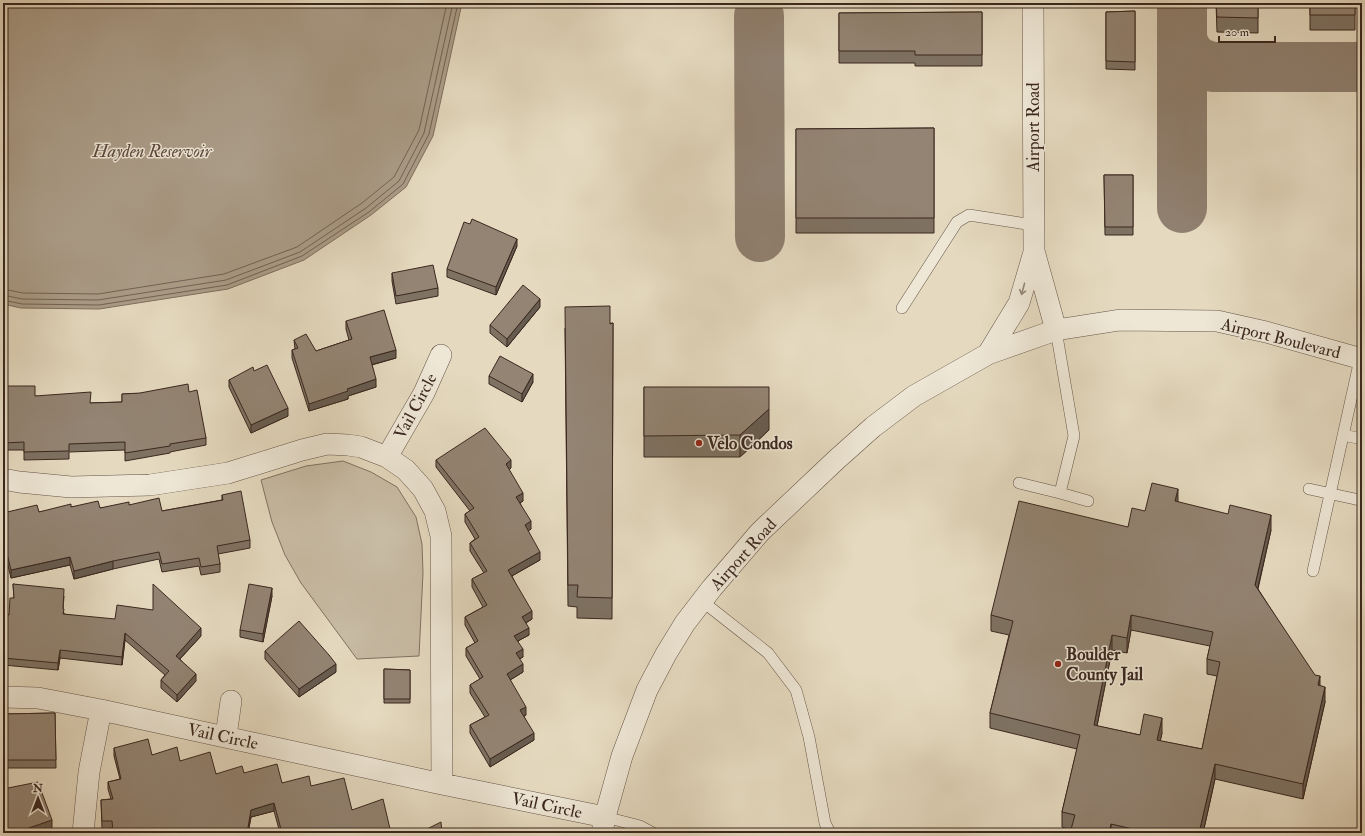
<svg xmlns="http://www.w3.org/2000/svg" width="1365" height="836" viewBox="0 0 1365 836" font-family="'IM FELL Double Pica',serif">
<rect width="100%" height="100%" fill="#e5dac0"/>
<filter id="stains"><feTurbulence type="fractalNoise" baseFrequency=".005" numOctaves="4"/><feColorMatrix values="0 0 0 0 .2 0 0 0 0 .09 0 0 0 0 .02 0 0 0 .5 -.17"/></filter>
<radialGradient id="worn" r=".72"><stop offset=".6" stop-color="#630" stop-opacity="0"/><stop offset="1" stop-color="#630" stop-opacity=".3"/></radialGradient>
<path fill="#c8bca5" stroke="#817262" d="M343,461L371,472L397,487L416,517L422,544L423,573L419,656L357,659L301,583L285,555L272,522L261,480L306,466Z"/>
<path fill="#ab9d89" stroke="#7e6e5f" d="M3,3H462L433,136L406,187L371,215L304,260L228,289L99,309L21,308L3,304Z"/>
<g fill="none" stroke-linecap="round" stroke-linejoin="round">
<path stroke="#726254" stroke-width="1" d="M3,289L23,293L98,294L224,274L297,247L362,203L394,177L419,130L447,3
M3,295L22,299L98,300L226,280L300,252L366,208L399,181L424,133L453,3
M3,300L22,304L99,305L227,285L302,256L369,212L403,184L429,134L458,3"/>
<path stroke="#908070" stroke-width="50" d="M1182,3V208
M759,16L760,237
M1182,38C1186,55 1196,64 1214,67H1362"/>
<g stroke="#655447" stroke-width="12">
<path id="lane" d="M902,308L957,222L969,215L1033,225
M1343,435L1362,439
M1019,483L1060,493L1074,436L1056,330
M1309,489L1355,499L1362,500
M1060,493L1088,501
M1313,571L1360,359
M702,601L768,653L796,690L809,737L825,823L830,833
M605,817L640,826L653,833"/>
</g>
<g stroke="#655447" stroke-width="22">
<path id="street" d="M1033,3L1034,251L1056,330
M988,354L1019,303L1034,252
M387,457L424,393L441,355
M3,479L19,482L71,487L150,485L228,473L302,450L327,444L348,445L361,447L387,457L406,470L423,489L435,511L441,536L442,784
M3,697L38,698L101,710L442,784L605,817
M226,736L231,701
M83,833L89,772L101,710
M602,833L605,817L622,756L647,690L666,654L685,623L712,588L760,532L836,460L873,427L914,396L988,354L1056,330L1120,320L1217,321L1266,332L1362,359"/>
</g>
<use href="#lane" stroke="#eee7d6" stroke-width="11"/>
<use href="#street" stroke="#eee7d6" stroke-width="21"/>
</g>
<path fill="#7e7263" stroke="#3a271f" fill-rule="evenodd" d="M1216,3H1258V33L1217,32Z
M1310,3H1355V30H1310Z
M1135,11V70L1106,69V12Z
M982,12V66H915V63H839V13Z
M934,128V233H796V129Z
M1104,175H1133V235H1105Z
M517,246L496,295L447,277V269Z
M392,273L438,288V296L396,304L392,281Z
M540,307L507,347L490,333V325Z
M346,321L396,358L372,365L376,387L348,396V399L309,411L292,358V350L295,349L294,340L316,351L349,340L346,329Z
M613,323L612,619L577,618V607L568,606L565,328Z
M254,371L288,416L251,433L229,387V380Z
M489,376L533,382L522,402L489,384Z
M3,386L35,396L91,403L122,402V394L189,392L206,438V445L170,452V453L125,461V450L69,452V459L24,460V450H3Z
M644,387L769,430L740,457H644Z
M436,460L511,468L509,470L523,501L520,503L531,529L528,531L540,560L512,576L532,619L526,623L529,635L518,641L523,657L519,659L523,672L510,680L526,715L524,716L534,740L490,767L470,733V725L485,717L470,693V685L480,679L466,656V648L475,643L465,625V617L483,607L472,587V579L484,573L470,551V543L475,539L465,522V514L470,511L436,467Z
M222,495L250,540V548L218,554L220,564V572L201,575L199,566L162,572L159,559L113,569L74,579L70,565L11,578L3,545V513L39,512L71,507L100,508L129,505L162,511L222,500Z
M1178,502L1271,530L1258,589L1320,686L1325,702L1303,799L1215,779L1203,833H1070L1071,830L1062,827V812L1077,749L990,728V713L1009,635L991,631V615L1128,527L1145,511ZM1131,630L1210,646L1207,659V674L1217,676L1202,749L1160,741L1162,733L1140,735L1097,726L1112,650L1127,653Z
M13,584L64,596L63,609L64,614L201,636L180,659L196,681L177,702L161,688V680L165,675L125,640L122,665L60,658L58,670L3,665V614L9,615L14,598Z
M272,596L263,642L240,637V630Z
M265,651L336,672L299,697L265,659Z
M384,669L410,670V703H384Z
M55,713L56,768H3V714Z
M114,748L152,755L180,761L216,774L244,773L282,783L311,786L352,810L391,833H280L274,811L251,817L248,833H112V828L102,829L101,800L111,799L108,789V782L120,779L114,756Z"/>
<path fill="#675c50" stroke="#3a271f" d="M517,239V246L496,295V287Z
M540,299V307L507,347V339Z
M396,350V358L370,365V357Z
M533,374V382L522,402V394Z
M376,379V387L348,396V399L309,411V404L347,389Z
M288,408V416L251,433V425Z
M769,409V430L740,457V435Z
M511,460V468L506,472V464Z
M1178,489V504L1175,501Z
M523,493V501L516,505V497Z
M1271,515V530L1255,600V585Z
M531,521V529L525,533V525Z
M540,552V560L508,578V570Z
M70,557V565L11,578V570Z
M113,561V569L74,579V571Z
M272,588V596L263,642V634Z
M532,611V619L522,625V617Z
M1131,615V630L1127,653V638Z
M201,628V636L176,663V656Z
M529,628V635L514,643V636Z
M125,633V640L122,665V657Z
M1112,635V650L1094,741V725Z
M523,649V657L516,661V653Z
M60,650V658L58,670V663Z
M336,664V672L299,697V689Z
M523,664V672L507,682V674Z
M196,674V681L177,702V695Z
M1320,676V691L1318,685Z
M1325,687V702L1303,799V784Z
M526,707V715L520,718V710Z
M1162,718V733L1157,756V740Z
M534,733V740L490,767V759Z
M1215,764V779L1203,833H1199Z
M274,803V811L251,817L248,833H247L251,810Z
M52,820V828L37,833H14Z
M1111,824V833H1109Z"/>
<path fill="#938473" stroke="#3a271f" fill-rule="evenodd" d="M1216,3H1258V18L1217,17Z
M1310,3H1355V15H1310Z
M1135,11V62L1106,61V12Z
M982,12V55H915V51H839V13Z
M934,128V218H796V129Z
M1104,175H1133V227H1105Z
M472,219L517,239L496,287L447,269L464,222L470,224Z
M433,265L438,288L396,296L392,273Z
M523,285L540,299L507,339L490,325Z
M610,306V324L613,323L612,598L577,597L578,585H568L565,307Z
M384,310L396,350L370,357L376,379L347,389L348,391L309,404L292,350L298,348L294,340L306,334L316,351L352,339L346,321Z
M500,356L533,374L522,394L489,376Z
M267,365L288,408L251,425L229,380L253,367L254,371Z
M188,384L189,392L197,390L206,438L170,444V446L125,453V442L69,444V451L24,452V442L3,443V386H35V396L91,392L90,403L122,402V394L140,393Z
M644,387H769V409L740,435L644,436Z
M485,428L511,460L506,464L523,493L516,497L531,521L525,525L540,552L508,570L532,611L522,617L529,628L514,636L523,649L516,653L523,664L507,674L526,707L520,710L534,733L490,759L470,725L489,715L470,685L483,677L466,648L478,641L465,617L487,605L472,579L487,571L470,543L479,537L465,514L474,508L436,460Z
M1152,483L1178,489L1175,501L1228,514L1230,505L1271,515L1255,585L1315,675L1320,676L1318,685L1325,687L1303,784L1215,764L1199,833H1150L1111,824L1109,833H1070L1075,815L1062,812L1080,735L990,713L1013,621L991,615L1019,501L1128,527L1132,508L1145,511ZM1131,615L1213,632L1207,659L1220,662L1202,749L1157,740L1162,718L1144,714L1140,735L1094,725L1112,635L1127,638Z
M241,491L250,540L217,546L220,564L201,567L199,558L162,564L159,552L113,561L74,571L70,557L11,570L3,537V513L37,505L39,512L71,504V507L98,501L100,508L129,502V505L159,498L162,511L223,500L222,495Z
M13,584L64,589L63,609H64L63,614L115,619L117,605L153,610V584L201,628L176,656L196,674L177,695L161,680L169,671L125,633L122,657L60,650L58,663L3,658V614L9,615L10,598H14Z
M249,584L272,588L263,634L240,630Z
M299,621L329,655L336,664L299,689L265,651Z
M384,669L410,670V699H384Z
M55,713L56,760H3V714Z
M148,739L152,755L177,747L180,761L210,752L216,774L242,766L244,773L277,764L282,783L309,776L311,786L344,778L352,810L383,799L391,833H282L274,803L251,810L247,833H113L112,821H102L101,800L113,799L108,782L121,779L114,748Z
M38,782L52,820L14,833H3V789Z
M441,822L442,833H419Z"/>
<defs><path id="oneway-shaft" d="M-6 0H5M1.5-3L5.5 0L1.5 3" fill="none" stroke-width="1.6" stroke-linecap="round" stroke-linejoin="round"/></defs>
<use stroke="#94877a" href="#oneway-shaft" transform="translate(1023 289) rotate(105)"/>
<g fill="#8f2418" stroke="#eee7d6" stroke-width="1.5">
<circle cx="699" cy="443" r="4"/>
<circle cx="1058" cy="664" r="4"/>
</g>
<g text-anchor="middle" stroke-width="3" stroke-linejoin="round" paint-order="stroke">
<g font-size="17" fill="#3a271f" stroke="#eee7d6">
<text transform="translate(1033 127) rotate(-90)" y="6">Airport Road</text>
<text transform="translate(1281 338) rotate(14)" y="6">Airport Boulevard</text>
<text transform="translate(415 406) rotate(-62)" y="6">Vail Circle</text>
<text transform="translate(743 554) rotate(-48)" y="6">Airport Road</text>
<text transform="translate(223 736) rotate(12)" y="6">Vail Circle</text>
<text transform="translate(547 805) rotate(12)" y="6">Vail Circle</text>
</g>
<g font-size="17" font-weight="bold" fill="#3a271f" stroke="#eee7d6" text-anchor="start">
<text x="707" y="449">Velo Condos</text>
<text x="1066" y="660">Boulder<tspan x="1066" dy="20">County Jail</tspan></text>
</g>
<g font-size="18" font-style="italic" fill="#5c4a3f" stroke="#eee7d6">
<text x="152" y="157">Hayden Reservoir</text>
</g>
</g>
<rect width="1365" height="836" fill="none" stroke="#e5dac0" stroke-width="16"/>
<rect x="4" y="4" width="1357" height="828" fill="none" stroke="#3a271f" stroke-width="2"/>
<rect x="8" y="8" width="1349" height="820" fill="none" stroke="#3a271f"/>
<g transform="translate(38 798)" stroke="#eee7d6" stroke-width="3" paint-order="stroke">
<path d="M0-3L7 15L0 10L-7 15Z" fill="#3a271f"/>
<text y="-6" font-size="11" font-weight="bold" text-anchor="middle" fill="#3a271f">N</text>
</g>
<path d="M1219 36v6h56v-6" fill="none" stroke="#3a271f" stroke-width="2"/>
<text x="1225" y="36" font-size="12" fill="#3a271f" stroke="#eee7d6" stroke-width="3" paint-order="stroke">20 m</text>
<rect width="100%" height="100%" filter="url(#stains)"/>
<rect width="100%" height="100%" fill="url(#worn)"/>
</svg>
